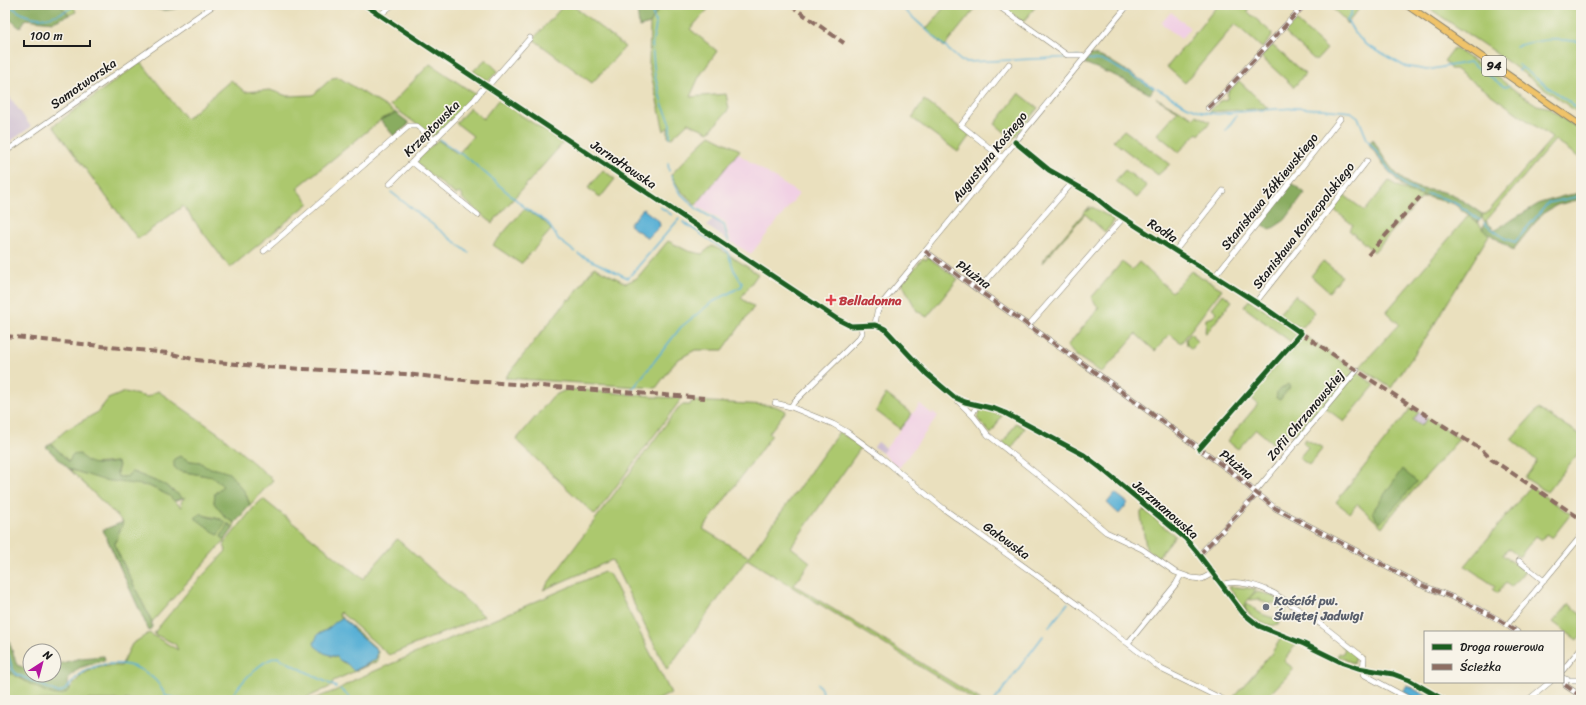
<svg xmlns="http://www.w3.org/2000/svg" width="1586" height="705" viewBox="0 0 1586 705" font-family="Sriracha,sans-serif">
<rect width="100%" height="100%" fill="#f7f3e8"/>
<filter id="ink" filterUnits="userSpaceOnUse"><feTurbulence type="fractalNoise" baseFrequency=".025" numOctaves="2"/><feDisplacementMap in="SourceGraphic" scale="8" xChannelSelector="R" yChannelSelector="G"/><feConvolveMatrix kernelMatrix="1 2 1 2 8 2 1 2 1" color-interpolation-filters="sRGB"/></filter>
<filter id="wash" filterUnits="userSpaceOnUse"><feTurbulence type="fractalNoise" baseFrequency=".012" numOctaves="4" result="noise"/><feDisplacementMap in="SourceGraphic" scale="16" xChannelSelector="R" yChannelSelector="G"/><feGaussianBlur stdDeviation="0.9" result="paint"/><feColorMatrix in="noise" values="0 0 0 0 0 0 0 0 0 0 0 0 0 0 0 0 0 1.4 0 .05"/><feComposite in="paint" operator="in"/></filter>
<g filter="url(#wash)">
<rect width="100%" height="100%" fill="#eae0be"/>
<path fill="#f1d0e4" d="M1171,12L1190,28L1181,39L1161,23Z
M737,153L799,194L751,254L731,242L725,222L698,207L697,204Z
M920,404L932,414L933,412L938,416L899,468L882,453Z"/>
<path fill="#cebed1" d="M5,90L31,127L5,145Z
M713,219L722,224L727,240L707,226Z
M1419,412L1428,418L1421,426L1413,420Z
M878,442L886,448L882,453L874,447Z"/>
<path fill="#acc86e" stroke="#647245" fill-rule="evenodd" d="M60,5H73L76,12L69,15Z
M564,5H572L625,47L592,83L533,39Z
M663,5H710L711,6L690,29L717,51L699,77L690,97L726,94L729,109L709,132L688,123L672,138L668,137V127L664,131L663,127L649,65L650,24L658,10Z
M946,5H978L944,47L926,29Z
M999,5H1037L1023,22Z
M1218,5H1252L1247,11L1272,33L1271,38L1262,48L1235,24L1185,83L1167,67Z
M1329,5H1362L1347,24L1345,20Z
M1424,5H1581V115L1490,49Z
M1294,19L1327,49L1316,61L1284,32Z
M1271,45H1272L1305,74L1294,87L1261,57Z
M1454,48L1499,78L1517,92L1537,105L1547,107L1581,131V159L1555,140L1486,221H1484L1482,219V214H1486L1552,138L1455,69H1450L1448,64L1444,61Z
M486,59L498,71L488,81L473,71Z
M141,62L186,119L231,80L245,92L270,90L287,96L313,95L332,78L338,77L396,113L382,119L297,188L309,203L230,268L183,206L138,239L53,126Z
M430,64L475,94L435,137L390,105Z
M1239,81L1268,108L1209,112L1220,101L1227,99L1228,92Z
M1019,93L1038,108L1013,139L995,124Z
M1156,98L1164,102L1194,118L1196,115L1210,122L1199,135L1197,133L1179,152L1157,134L1178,111Z
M498,100L563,143L492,223L462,198L463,196L459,193L456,195L417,164L418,158L438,140L458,154L473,136L456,123L470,108L483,119Z
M924,100L970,135L958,152L912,118Z
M1124,130L1170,164L1158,175L1113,141Z
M710,135L740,150L696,205L681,191L671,175L699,145Z
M603,170L615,179L600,198L588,188Z
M1125,170L1147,186L1137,198L1115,181Z
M1389,181L1408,192L1425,197L1421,199L1374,252L1349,230L1353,225L1333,209L1344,195L1365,211Z
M1090,206L1087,212L1092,207L1113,219V223L1105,232L1085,214L1042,263L1043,260Z
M524,209C533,215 546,220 551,230L521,264L493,245Z
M1469,215C1477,221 1482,228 1489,235L1429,333L1391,388L1360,367L1399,324L1386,312Z
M668,241L688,251L702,254L712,246L725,252L758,274L741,298L754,307L723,350H695L677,360L656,388L505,378L568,299L570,300L594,267L626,283L637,278Z
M928,257L958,279L927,317L917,311L902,283L923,258L926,260Z
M1323,261L1342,276L1329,292L1311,276Z
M1122,262L1132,270L1139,262L1172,292L1191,271L1222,289L1181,343L1170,334L1155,351L1136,334L1102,373L1075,355L1067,346L1099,308L1091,298Z
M1223,294L1232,301L1205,335L1206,319L1213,317L1217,312L1212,308Z
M1295,295L1315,312L1303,327H1299L1278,315Z
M1249,300L1299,333L1291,342L1244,307Z
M1191,333L1197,342L1192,349L1187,345L1186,339Z
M1304,335L1375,385L1344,422L1323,406L1296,437L1288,432L1276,446L1256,429L1238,449L1227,441L1258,404L1249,396Z
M568,389L651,396L652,397L682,398L595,515L516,440L553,396Z
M158,391L221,435L273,480L250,505L245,492L205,467L200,462L190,461L180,456L179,471L214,477L223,486L215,493L214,503L226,518L235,523L233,529L231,524L221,536L225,540L152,622L116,549L115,543L123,522L69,469L86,474L149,486L168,495L174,501L182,507L181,502L185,497L183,498L165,485L135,473L132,472L126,477H118L117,472L119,465L116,462L92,464L84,460L69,462L51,443L66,430L98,412L108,399L125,392L147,397ZM203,515L221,519L218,535L196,518Z
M886,394L912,414L900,429L876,411Z
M692,401L766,405L775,406L786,411L769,433L772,435L703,529L749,557L839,432L862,446L791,547L810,562L794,585L981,700H974L747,559L667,670L612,560L543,590L678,408L683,405H690Z
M1411,408L1419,412L1413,420L1421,426L1428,418L1459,439L1406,499H1405L1382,527L1357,504L1350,513L1336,502Z
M981,409L1002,415L991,434L977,418Z
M1538,409L1581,435V450L1547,492L1525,478L1537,461L1511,439Z
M1016,423L1025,428L1011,449L1003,443Z
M1305,439L1323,448L1309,465L1299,458L1308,447L1303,442Z
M1530,487L1571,514L1552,538L1546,534L1542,540L1536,536L1519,557L1508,548L1503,555L1525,571L1511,587L1506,583L1497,593L1492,589L1495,586L1465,566Z
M263,499L363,579L397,539L484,616L389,655L340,612L339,615L376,648L378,651V661L333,681L332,686L302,700H5V678L11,673L42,690L65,693C70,689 73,684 78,679C89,667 106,665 121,666L132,644L149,633L178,650L175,644L154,634L157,629L191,588L226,551L224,544L255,506ZM344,620C353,631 364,639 375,648L373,661L360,669L342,662L337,657L330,656L318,634Z
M1144,510L1175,536L1157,558L1147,550L1146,547L1141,516V512Z
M604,572L608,573L611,577L671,693L658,700H311L337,690L354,680Z
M1229,587H1236L1256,589C1252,596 1247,600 1244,607L1246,612Z
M1256,592C1269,593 1278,598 1286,608L1285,613L1278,625C1267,628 1249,618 1245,607L1246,604C1253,606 1255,610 1260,613C1265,616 1271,617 1277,619L1280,616L1281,610L1272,602L1270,605L1258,599L1250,600V597Z
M1569,604L1581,614V635L1577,640L1553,622Z
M1281,638L1296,644L1284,661L1294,669L1264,700H1231L1271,654Z
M1343,643L1356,657L1353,663L1337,656L1339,653L1342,654L1345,649L1341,645Z"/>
<path fill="#89ac61" stroke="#52643e" d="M5,5H60L69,15L53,22L26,19L20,28L5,15Z
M149,5H188C174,9 161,14 149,5Z
M635,5H655L658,10L650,24L639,27L637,8Z
M1091,54L1109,60L1154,88L1150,94L1116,76L1084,63Z
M396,113L408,122V125L394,136L380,120Z
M1373,139C1383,158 1397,181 1418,188C1425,190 1432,190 1439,191C1455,194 1469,205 1482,214V218L1478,222L1454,204L1408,192L1384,166L1369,144Z
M1292,183L1305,193L1285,220L1270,230L1261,223Z
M1581,193V199L1557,205L1542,214L1513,250L1482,229L1486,221L1495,230L1540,203L1564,196Z
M1288,384L1290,387L1280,400L1276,398L1277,392Z
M51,443L69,462L72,455L80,454C89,467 102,465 116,462L119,464L117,472L118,477H126L132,472L135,473L165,485L183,498L174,501L168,495L149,486L103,480L69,469L46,447Z
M180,456L190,461L200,462L206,467L220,470L229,473L245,492L250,505L235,523L226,518L214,503L215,493L223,486L213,477L179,471L174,467V459Z
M1402,469L1417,482L1380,523L1376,519L1373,511Z
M201,513C207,519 218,517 226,522L218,535L195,518Z
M123,522L115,543L116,549L152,622V627L149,631L103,530Z
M228,523L233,529L225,540L221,537Z
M5,629L17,665L30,670V675H54V665L81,658L104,656L105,660L79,668L69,677L68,684L70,689C67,692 64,695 59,695C47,696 23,679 11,673L6,677L5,676V670L11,673L10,667L7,665L5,655Z"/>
<path fill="#58b0d5" stroke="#3a6678" d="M643,209L659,221L660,226L648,238L629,225Z
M1115,493L1128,503L1119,514L1107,503Z
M342,618L352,627L355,632L375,648L377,651L376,659L354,671C351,669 350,666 347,664C344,661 340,662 337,657L324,653L315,646L314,643L318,634C329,631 333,622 342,618Z
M1407,685L1433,700H1418L1403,692Z"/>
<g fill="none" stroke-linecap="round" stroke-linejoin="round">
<path stroke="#58b0d5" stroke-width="1.5" d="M8,5C14,8 19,13 25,15C42,22 61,15 76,5
M152,5L165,8L180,5
M650,5L656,24L652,46L655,76L662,104L670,121V137
M899,5L961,61L966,62L1079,57
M1352,5L1351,15L1347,20L1354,32L1365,44L1404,66L1427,70L1470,62L1503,86L1506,87L1509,85
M1516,46C1542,39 1555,38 1581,42
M1087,59L1105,61L1154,88
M1518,65L1521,67L1519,71
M1521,67L1581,111
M1157,89L1187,106L1203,112L1217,114L1261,110L1296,108L1322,109L1351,112L1358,117L1367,139L1390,171L1407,187L1421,193
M1226,130L1236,116
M440,140L470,160L529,211L547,222L559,240L575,252
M668,163L669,171
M671,176L679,192L697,209L724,225L729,243
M391,192L469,253
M1426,194C1450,198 1461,206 1480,220
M660,207L672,215
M1484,223L1504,238L1515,242L1548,203L1581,196
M578,254L628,278L679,219
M632,390L681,327L711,303L742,286V283L734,270L727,251L683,222
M1049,627L1068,603
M5,644L12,668L16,674L59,693C67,691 71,683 77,677C98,659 133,659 154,679C159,683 162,690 166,696L184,700
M5,673L11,669
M818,684L827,700
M340,689L353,700
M229,700C240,684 257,662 277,657L336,687
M995,700L1043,636"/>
</g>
</g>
<g filter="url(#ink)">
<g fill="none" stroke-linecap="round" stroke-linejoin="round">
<g stroke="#837e6d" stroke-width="6">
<path id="minor" d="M365,5L837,319L851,326L875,325L881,327L885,329L927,374L954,397L965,402L995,409L1005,413L1084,455L1101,468L1185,538L1196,551L1243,613L1259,626L1304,644L1343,663L1358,668L1393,674L1409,680L1444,700
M997,5L1067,55H1082L1084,57
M380,15L392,5
M487,87L530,38
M1208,108L1220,97L1304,5
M1015,142L1049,170L1093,195L1111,210L1262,306L1301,333L1199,449
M5,152L214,5
M1002,158L961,125L1009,64
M412,162L478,215
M390,184L474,100L485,86
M264,251L409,126H417L435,141
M925,251L978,290L1099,375L1233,473L1255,492L1275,508L1421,585C1453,597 1489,611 1517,632
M1175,251L1223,191
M1215,276L1340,119
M978,290L1073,182
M1256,302L1367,161
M875,325L877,312L884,301L1128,5
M1028,326L1123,218
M956,399L974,417L988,435L1061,493L1106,532L1142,549L1175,572L1192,578L1202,579L1213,573
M775,403L791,407L833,424L847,432L881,457L944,509L1082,608L1161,669L1224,700
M791,407L794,402L859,338L862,333L861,326
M972,415L977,405
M1255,492L1357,370
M1199,555L1257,494
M1519,561L1544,581
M1222,585C1235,578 1262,587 1275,594L1322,625L1364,658L1363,674L1411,700
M1507,625L1581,536
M1128,643L1176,584L1181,575
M1563,670L1581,648
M1563,678L1569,680H1581
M1565,679L1566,686L1581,696
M1528,700L1550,682"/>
</g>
<g stroke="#837e6d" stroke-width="8">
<path id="major" d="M1407,5L1581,126"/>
</g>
<use href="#minor" stroke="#fff" stroke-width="5"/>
<use href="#major" stroke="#f0c369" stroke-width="6"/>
<path stroke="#8d6e63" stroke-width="4" stroke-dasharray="8 4" stroke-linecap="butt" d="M790,5L844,43
M1208,108L1220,97L1304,5
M925,251L978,290L1099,375L1233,473L1255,492L1275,508L1421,585C1453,597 1489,611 1517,632
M1368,255L1420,197
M1301,333L1377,384L1482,450L1491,459L1581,519
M5,336L168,353L197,360L265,367L405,374L473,381L705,398
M1199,555L1257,494
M1565,685L1581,696"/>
<g stroke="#f7f3e8" stroke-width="8">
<path id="cycleway" d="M365,5L837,319L851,326L875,325L881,327L885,329L927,374L954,397L965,402L995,409L1005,413L1084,455L1101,468L1185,538L1196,551L1243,613L1259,626L1304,644L1343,663L1358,668L1393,674L1409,680L1444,700
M1015,142L1049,170L1093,195L1111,210L1262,306L1301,333L1199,449"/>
</g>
<use href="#cycleway" stroke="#1b5e20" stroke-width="5"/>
</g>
</g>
<path fill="#e0444e" stroke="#f7f3e8" stroke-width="1.5" d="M829 294h4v4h4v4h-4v4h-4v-4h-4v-4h4z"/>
<circle fill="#6b7280" stroke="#f7f3e8" stroke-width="1.5" cx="1266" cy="607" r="4"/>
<g text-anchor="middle" stroke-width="3.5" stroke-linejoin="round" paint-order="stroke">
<rect fill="#f7f3e8" stroke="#5e5c59" stroke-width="1" x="1482" y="56" width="24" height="20" rx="3"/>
<g font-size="12" font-weight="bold" fill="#1c1c1c">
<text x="1494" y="70">94</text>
</g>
<g font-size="13" fill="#1c1c1c" stroke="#f7f3e8">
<text transform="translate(83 83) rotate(-35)" y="5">Samotworska</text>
<text transform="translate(431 128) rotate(-45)" y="5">Krzeptowska</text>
<text transform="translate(989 156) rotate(-51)" y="5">Augustyna Kośnego</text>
<text transform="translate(624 164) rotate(34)" y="5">Jarnołtowska</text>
<text transform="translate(1269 191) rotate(-51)" y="5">Stanisława Żółkiewskiego</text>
<text transform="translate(1303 225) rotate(-52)" y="5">Stanisława Koniecpolskiego</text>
<text transform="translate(1163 230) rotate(33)" y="5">Rodła</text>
<text transform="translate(974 274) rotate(36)" y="5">Płużna</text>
<text transform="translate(1305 415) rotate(-50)" y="5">Zofii Chrzanowskiej</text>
<text transform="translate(1237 464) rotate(39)" y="5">Płużna</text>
<text transform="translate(1166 509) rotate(41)" y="5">Jerzmanowska</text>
<text transform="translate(1007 540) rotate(36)" y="5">Gałowska</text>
</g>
<g font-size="13" font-weight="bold" fill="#be3a42" stroke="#f7f3e8" text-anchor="start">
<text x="839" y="305">Belladonna</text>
</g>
<g font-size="13" font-weight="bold" fill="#5b616d" stroke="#f7f3e8" text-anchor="start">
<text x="1274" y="605">Kościół pw.<tspan x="1274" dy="15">Świętej Jadwigi</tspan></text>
</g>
</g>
<rect width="1586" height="705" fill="none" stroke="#f7f3e8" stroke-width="20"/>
<rect x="1424" y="631" width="140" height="52" fill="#f7f3e8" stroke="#9f9d96"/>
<rect x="1432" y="644" width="20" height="6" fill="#1b5e20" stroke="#9f9d96"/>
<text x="1460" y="651" font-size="12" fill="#1c1c1c">Droga rowerowa</text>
<rect x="1432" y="664" width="20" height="6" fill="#8d6e63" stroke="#9f9d96"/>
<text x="1460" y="671" font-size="12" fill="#1c1c1c">Ścieżka</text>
<g transform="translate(42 663) rotate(36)"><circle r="19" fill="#f7f3e8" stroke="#9f9d96"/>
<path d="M0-3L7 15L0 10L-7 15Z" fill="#b5179e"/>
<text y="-6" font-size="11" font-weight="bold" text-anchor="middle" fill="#1c1c1c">N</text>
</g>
<path d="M24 40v6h66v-6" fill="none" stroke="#1c1c1c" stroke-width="2"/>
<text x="30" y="40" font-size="12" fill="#1c1c1c" stroke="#f7f3e8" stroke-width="3" paint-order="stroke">100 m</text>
</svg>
